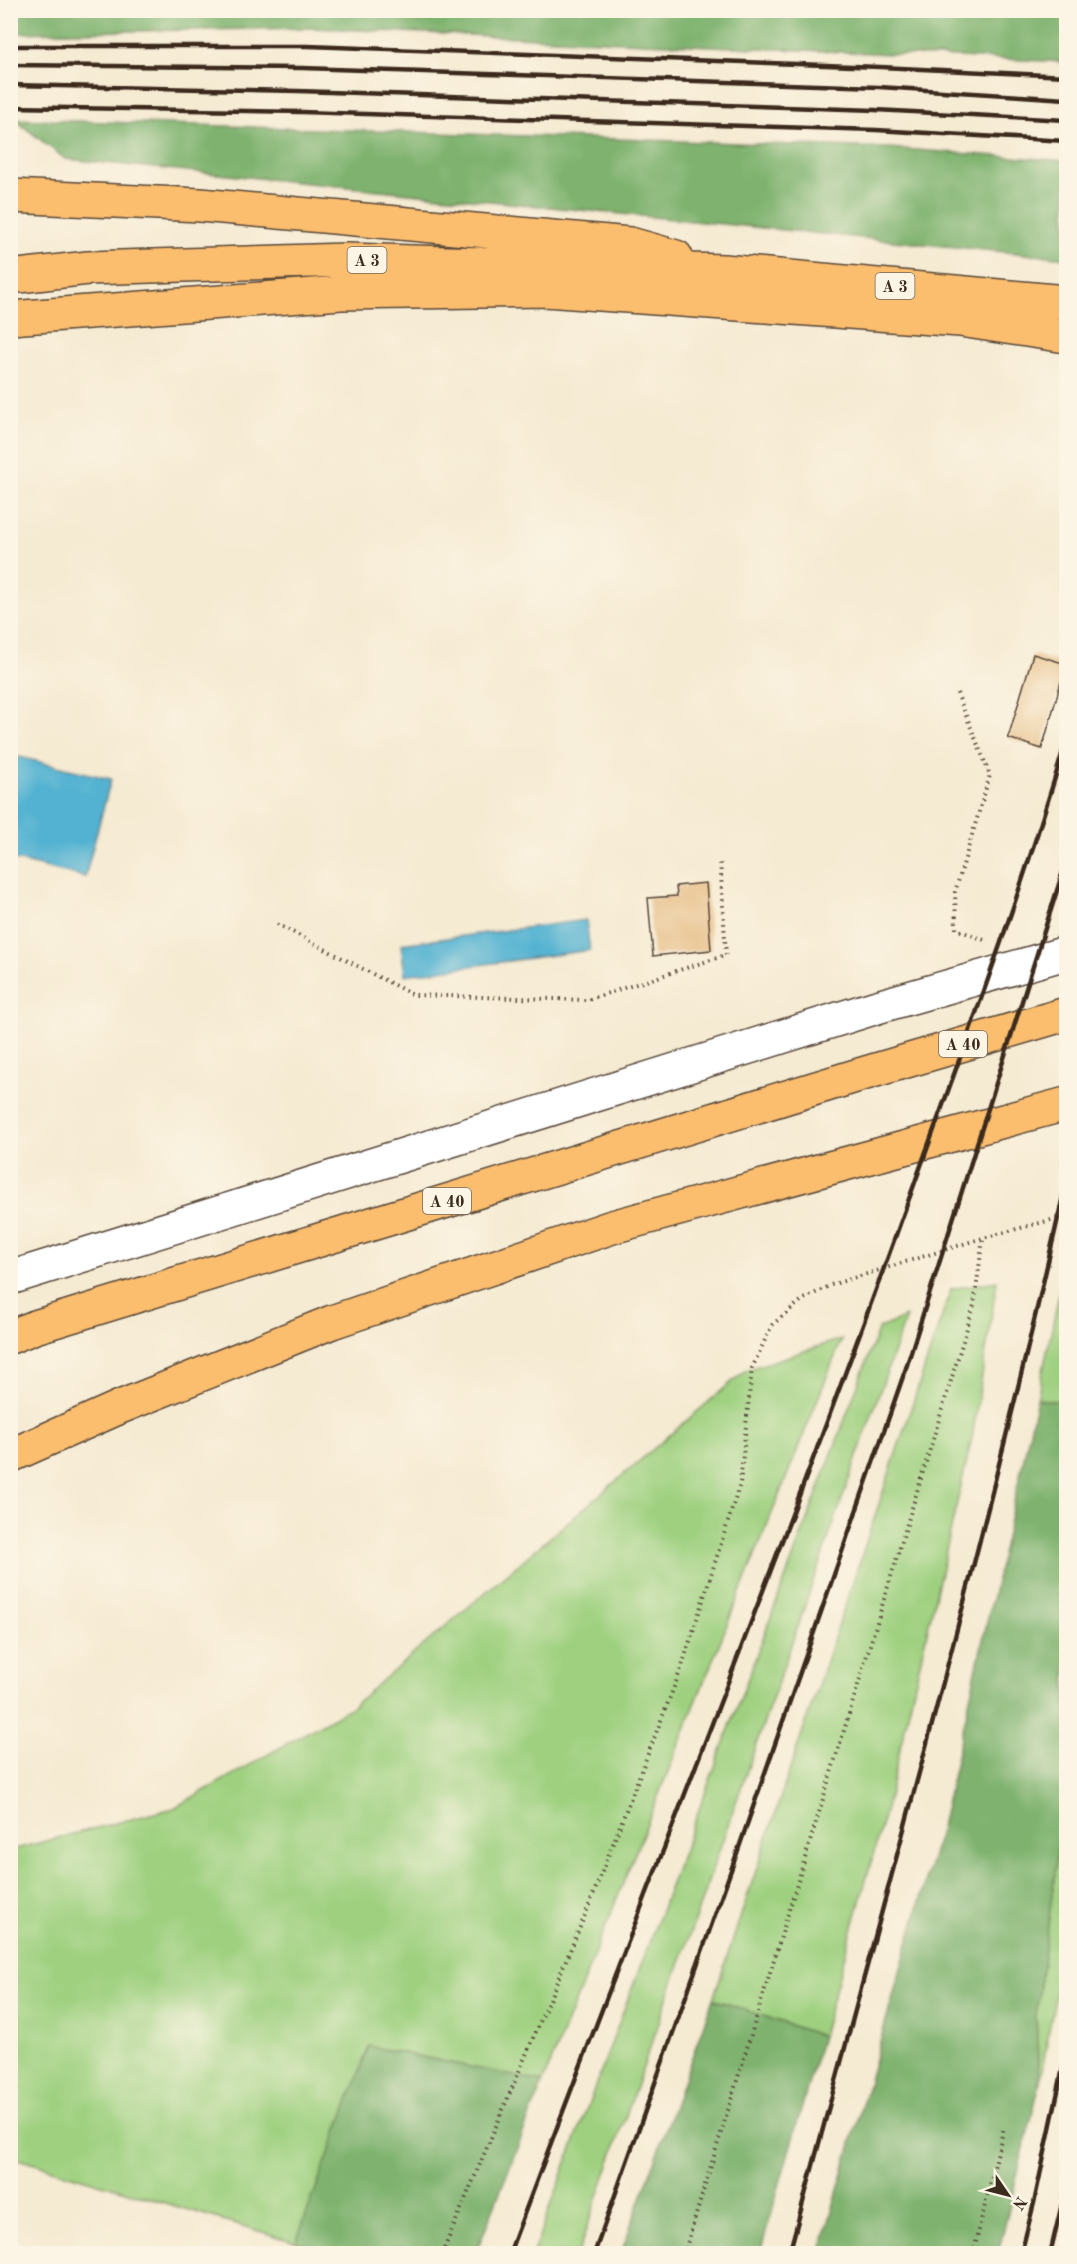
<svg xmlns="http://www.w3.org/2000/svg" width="1077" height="2264" viewBox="0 0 1077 2264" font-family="'Old Standard TT',serif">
<rect width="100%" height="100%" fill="#fcf5e5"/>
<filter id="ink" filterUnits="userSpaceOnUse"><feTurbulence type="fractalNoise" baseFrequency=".0167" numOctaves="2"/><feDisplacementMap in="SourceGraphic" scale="12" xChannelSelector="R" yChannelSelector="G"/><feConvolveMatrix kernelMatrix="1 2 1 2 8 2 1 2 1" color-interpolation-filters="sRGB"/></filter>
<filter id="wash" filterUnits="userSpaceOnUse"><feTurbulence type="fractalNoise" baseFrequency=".008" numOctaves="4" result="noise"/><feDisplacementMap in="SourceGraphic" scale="24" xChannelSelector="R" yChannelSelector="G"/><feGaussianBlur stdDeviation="1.35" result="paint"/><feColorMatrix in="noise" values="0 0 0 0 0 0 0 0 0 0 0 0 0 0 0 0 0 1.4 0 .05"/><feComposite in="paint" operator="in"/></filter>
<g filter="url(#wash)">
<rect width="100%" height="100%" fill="#f5ead2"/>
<path fill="#9ed07f" stroke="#6c7d4e" stroke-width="1.5" d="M1066,1262V1402L1037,1399Z
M997,1281L972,1438L886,1809L822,2036L713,1999L951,1289Z
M906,1317L578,2253H533L879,1328Z
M842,1339L543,2082L369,2046L296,2242L11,2157V1850L174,1808L350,1708L746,1370Z
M1066,1790V1935L1039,2087L1036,2015Z"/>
<path fill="#7eb26e" stroke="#5c6e46" stroke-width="1.5" d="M11,10H1066V62L312,28L11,33Z
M14,119L889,148L1066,161V258L65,159Z
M1037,1399L1066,1402V1790L1036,2015L1039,2087L998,2253H820L941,1827Z
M713,1999L822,2036L760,2253H621Z
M369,2046L543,2082L476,2253H334L296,2242Z"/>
<path fill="#52b2d1" stroke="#466e78" stroke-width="1.5" d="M11,755L111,779L85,877L11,859Z
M586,920L590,950L405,975L401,944Z"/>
<g id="blocks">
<path fill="#e3b679" d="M1033,654L1066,664L1042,749L1008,738Z
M706,883L711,950L653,956L648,898L677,896L676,886Z"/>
</g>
</g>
<g filter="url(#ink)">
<use href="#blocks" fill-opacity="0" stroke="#574739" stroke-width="1.5"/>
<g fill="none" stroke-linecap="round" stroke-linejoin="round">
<g stroke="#574739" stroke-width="36">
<path id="minor" d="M10,1278L877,1007L1066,953"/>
</g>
<g stroke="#574739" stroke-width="36">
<path id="highway" d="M10,196L200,205L630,244L676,257
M10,277L88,268L346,260L724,271L1066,302
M10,318L341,293L545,290L960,320L1066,336
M10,1337L35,1327L859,1075L1066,1014
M10,1456L120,1407L332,1322L612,1227L1066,1104"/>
</g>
<path stroke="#574739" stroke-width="4" stroke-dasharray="1.5 4.5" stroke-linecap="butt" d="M922,10L1066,13
M957,693L990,775L955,892L956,929L984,940
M277,924L413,995L587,1000L726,955L720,859
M442,2254L588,1908L681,1669L740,1484L752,1368L772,1325L802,1300L831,1285L983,1238L1066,1216
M684,2254L974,1305L983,1238
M973,2254L1004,2127"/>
<use href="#minor" stroke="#fff" stroke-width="33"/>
<use href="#highway" stroke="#fbbd6e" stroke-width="33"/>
<path stroke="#3b2a1e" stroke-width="4.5" d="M10,46H308L880,67L1066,76
M10,65L302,68L879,87L1066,99
M10,85L298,91L875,110L1066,120
M10,107L301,112L876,130L1066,141
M509,2254C643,1897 785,1544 914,1185C967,1038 1022,891 1066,741
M594,2254L736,1856L906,1368L1066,862
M789,2254C885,1898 985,1543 1066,1183
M1021,2254L1034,2203L1066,2054
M1050,2254L1066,2187"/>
</g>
</g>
<g text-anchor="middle" stroke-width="4.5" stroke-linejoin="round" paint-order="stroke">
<g fill="#fcf5e5" stroke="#75675a" stroke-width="1.5">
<rect x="347.5" y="247" width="39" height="26" rx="4.5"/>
<rect x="875.5" y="273" width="39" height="26" rx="4.5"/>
<rect x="939" y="1031" width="48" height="26" rx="4.5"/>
<rect x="423" y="1188" width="48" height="26" rx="4.5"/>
</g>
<g font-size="16" font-weight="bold" fill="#3b2a1e">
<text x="367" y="266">A 3</text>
<text x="895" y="292">A 3</text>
<text x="963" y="1050">A 40</text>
<text x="447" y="1207">A 40</text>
</g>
</g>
<rect width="1077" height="2264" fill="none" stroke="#fcf5e5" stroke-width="36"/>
<g transform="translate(1008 2195) rotate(125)" stroke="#fcf5e5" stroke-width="4.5" paint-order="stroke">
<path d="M0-4.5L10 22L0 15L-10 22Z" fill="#3b2a1e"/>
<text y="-9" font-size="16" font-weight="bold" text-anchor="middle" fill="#3b2a1e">N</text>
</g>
</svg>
